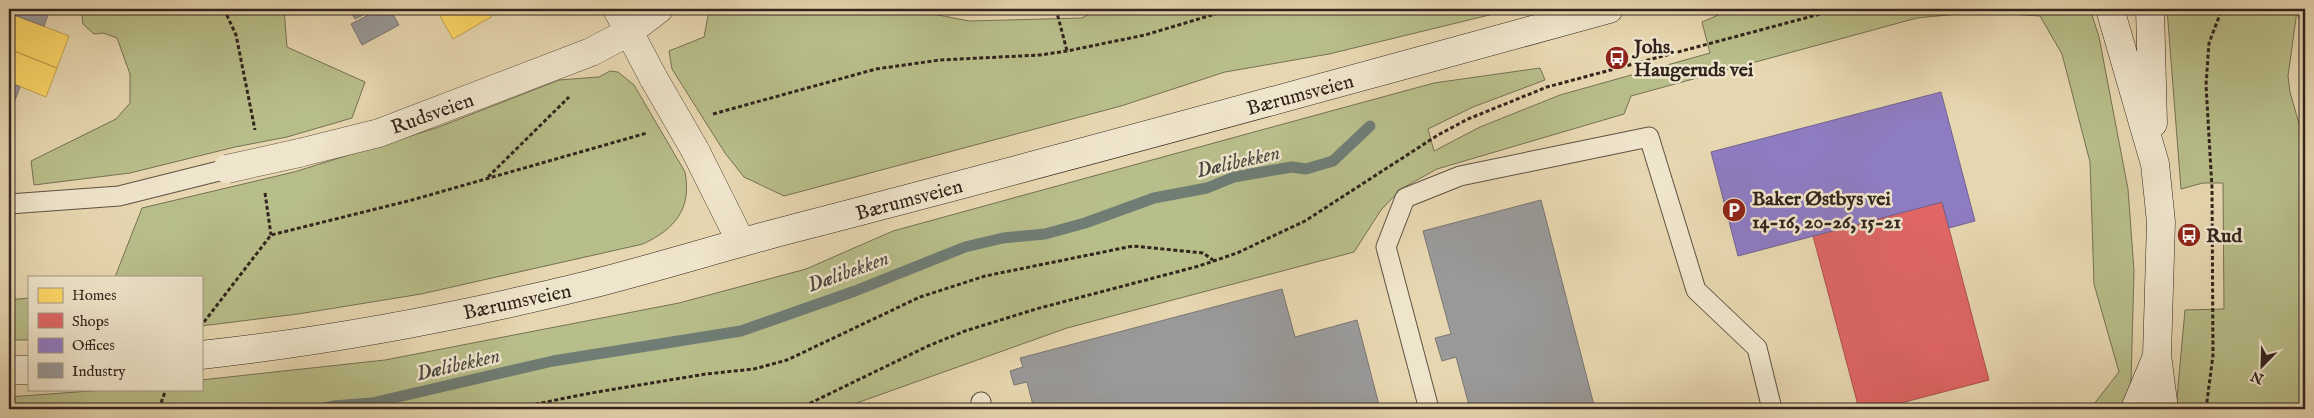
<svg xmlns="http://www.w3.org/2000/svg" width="2314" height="418" viewBox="0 0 2314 418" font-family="'IM FELL English',serif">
<rect width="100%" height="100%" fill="#e7d7b0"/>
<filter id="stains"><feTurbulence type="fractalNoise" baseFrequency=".004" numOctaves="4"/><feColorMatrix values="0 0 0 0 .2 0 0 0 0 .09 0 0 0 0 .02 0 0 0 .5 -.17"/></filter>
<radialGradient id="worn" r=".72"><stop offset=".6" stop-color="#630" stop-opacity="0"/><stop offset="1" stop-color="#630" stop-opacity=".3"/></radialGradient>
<path fill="#b8be8a" stroke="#757154" d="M81,9H284L287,47L365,82L352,118L287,137L235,147L130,173L34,185L31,161L116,119L130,103V74L117,38L103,33L94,34L83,24Z
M714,9H908L969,21L1082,18L1098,9H1514L1329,54L1225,72L1121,106L784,196L744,177L725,153L672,69L669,51L704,37L708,16Z
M1732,9H2090L2099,37L2128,189L2134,271L2131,382L2124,409H2090L2119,372L2094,284L2090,162L2062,54L2040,16L1978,12L1917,18L1631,96L1624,114L1437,169L1401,189L1381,210L1354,252L1067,328L840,409H9V397L117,389H201V380L385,360L679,303L806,269L893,231L1276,126L1434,83L1540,68L1545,80L1473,107L1428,129L1434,151L1480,127L1560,95L1710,53L1702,22Z
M2167,9H2305L2297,11L2288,76L2290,92L2305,145V409H2176L2185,310L2224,309L2223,183H2203L2181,189Z
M610,71L618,72L634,85L685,172C692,209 675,229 643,244L421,294L298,314L201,326V277H115L142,208L294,172L439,127L559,80L599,77Z
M29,298V340H9V300Z"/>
<path fill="#ffd966" stroke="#c2a350" d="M436,9H487L491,17L453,39Z
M14,15L69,36L57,68L9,49V30Z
M9,49L57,68L46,97L9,82Z"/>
<path fill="#e06666" stroke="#ac5250" d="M1942,202L1989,380L1878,409H1859L1813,236Z"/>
<path fill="#8e7cc3" stroke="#726291" d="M1941,92L1975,221L1949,228L1942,202L1738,256L1711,152Z"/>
<path fill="#999" stroke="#7a7674" d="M17,9H50L44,26L14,15Z
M349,9H375L355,19Z
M380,9H390L399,25L362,45L351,24Z
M2305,9V40L2297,11Z
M9,82L20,87L9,116Z
M1541,200L1595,409H1470L1456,357L1442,361L1435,338L1451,334L1423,231Z
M1282,289L1295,337L1357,320L1380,409H1034L1027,382L1014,385L1010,371L1023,367L1020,358Z"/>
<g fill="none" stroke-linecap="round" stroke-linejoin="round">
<path stroke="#6f7d75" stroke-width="11" d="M320,409L333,406L372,403L553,361L741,331L855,291L965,247L1003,238L1045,234L1085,223L1154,198L1207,188L1234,177L1292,167L1306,169L1333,161L1370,126"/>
<g stroke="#5f5142" stroke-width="21">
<path id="service" d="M9,204L119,196L227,169
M980,409L981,402
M1429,409L1386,247L1405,198L1460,176L1649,137L1696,290L1757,348L1772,409"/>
</g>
<g stroke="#5f5142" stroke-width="29">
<path id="minor" d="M299,153L379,133L591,52L629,32L659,9"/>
</g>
<g stroke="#5f5142" stroke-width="29">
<path id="tertiary" d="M617,9L654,79
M695,150L741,242"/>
</g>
<g stroke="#32241d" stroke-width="29">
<path id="secondary" d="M2110,9L2155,164L2161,222L2157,355L2164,409
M2150,9L2153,123
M201,355C331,341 462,316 588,285C659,267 729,245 799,227C1070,157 1340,83 1609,9
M9,370H29
M2135,409L2157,356"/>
</g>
<path stroke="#32241d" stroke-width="3" stroke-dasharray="4 2.5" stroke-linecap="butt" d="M224,9L236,35L255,130
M1056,9L1067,51
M2064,9L2078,11
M713,114L876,69L940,60L1040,55L1067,51L1145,35L1232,9
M488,177L569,97
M265,193L271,235
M204,322L271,235L412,200L647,133
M159,409L166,389
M523,409L536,404L591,393L706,374L754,369L787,360L920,297L985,276L1133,246L1203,253L1213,260
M798,409L928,346L965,331L1036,309L1199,266L1237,253L1305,221L1438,135L1468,119L1547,87L1839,9
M2206,409L2213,355L2212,188L2206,85L2209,43L2222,9"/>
<use href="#service" stroke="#efe5cc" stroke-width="19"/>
<use href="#minor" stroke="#efe5cc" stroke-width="28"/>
<use href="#tertiary" stroke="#efe5cc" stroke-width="28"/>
<use href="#secondary" stroke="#efe5cc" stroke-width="28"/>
<g stroke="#5f5142" stroke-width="29" stroke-linecap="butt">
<path id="minor-bridge" d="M227,169L299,153"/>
</g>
<g stroke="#5f5142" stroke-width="29" stroke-linecap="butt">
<path id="tertiary-bridge" d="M654,79L695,150"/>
</g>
<use href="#minor-bridge" stroke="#efe5cc" stroke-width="28"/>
<use href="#tertiary-bridge" stroke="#efe5cc" stroke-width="28"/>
</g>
<defs>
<g id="bus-disc" transform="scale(1.25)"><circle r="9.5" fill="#8f2418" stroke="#efe5cc"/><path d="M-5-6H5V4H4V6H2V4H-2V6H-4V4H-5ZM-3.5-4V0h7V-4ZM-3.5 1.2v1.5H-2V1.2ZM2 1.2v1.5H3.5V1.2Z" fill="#fff"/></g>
<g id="parking-disc" transform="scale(1.25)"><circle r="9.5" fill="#8f2418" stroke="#efe5cc"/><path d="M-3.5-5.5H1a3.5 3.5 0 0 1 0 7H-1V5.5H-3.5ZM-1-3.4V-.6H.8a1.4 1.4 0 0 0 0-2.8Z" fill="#fff"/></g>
</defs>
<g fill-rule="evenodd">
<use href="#bus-disc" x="1617" y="58"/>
<use href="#parking-disc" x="1734" y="210"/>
<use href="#bus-disc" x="2189" y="235"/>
</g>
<g text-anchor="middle" stroke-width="5" stroke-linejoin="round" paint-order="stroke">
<g font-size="20" font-weight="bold" fill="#32241d" stroke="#efe5cc" text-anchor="start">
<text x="1634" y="53">Johs.<tspan x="1634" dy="23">Haugeruds vei</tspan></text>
<text x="1752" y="205">Baker Østbys vei<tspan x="1752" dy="23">14-16, 20-26, 15-21</tspan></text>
<text x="2206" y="242">Rud</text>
</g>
<g font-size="20" fill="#32241d" stroke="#efe5cc">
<text transform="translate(1300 94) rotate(-15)" y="7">Bærumsveien</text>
<text transform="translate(432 113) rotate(-20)" y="7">Rudsveien</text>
<text transform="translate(909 199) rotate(-15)" y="7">Bærumsveien</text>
<text transform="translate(517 301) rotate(-12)" y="7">Bærumsveien</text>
</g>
<g font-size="21" font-style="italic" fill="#4b4942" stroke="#efe5cc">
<text transform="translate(1238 161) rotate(-13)" y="7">Dælibekken</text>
<text transform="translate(848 271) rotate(-20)" y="7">Dælibekken</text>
<text transform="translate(458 364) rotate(-13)" y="7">Dælibekken</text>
</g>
</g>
<rect width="2314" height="418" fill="none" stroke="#e7d7b0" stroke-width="30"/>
<rect x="10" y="10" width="2294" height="398" fill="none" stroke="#32241d" stroke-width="2.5"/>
<rect x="15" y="15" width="2284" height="388" fill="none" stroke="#32241d"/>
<rect x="28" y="276" width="175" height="115" fill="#efe5cc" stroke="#a39886"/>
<rect x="38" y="288" width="25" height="15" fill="#ffd966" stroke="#a39886"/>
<text x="72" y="300" font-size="15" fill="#32241d">Homes</text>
<rect x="38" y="313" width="25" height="15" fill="#e06666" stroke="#a39886"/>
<text x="72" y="326" font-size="15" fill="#32241d">Shops</text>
<rect x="38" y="338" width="25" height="15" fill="#8e7cc3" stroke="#a39886"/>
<text x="72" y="350" font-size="15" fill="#32241d">Offices</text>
<rect x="38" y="363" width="25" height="15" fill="#999999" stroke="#a39886"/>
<text x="72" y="376" font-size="15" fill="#32241d">Industry</text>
<g transform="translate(2262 366) rotate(203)" stroke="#efe5cc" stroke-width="4" paint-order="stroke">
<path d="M0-4L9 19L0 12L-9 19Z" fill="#32241d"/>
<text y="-8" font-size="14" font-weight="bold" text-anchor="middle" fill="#32241d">N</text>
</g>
<rect width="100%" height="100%" filter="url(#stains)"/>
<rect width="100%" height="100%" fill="url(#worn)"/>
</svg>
